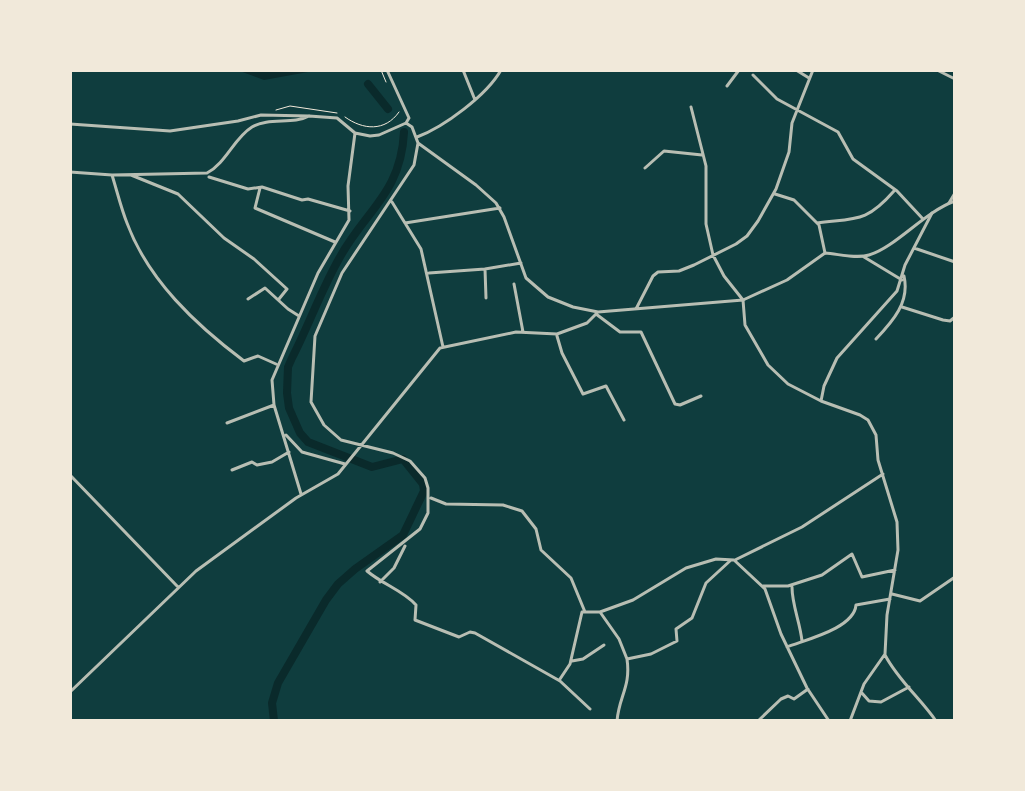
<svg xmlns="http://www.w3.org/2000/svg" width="1025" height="791" viewBox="0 0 1025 791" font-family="'Titillium Web',sans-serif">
<rect width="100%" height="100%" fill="#0f3d3e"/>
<path fill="#0a2a2b" d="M237,70H319L264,80Z"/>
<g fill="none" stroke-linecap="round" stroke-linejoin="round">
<path stroke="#0a2a2b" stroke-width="8" d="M368,84L388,109
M274,721L272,703L278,683L326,600L338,584L355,569L403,535L424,491L423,484L403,459L372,467L308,442L300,433L289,408L287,393L288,367L292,358C309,325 321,290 340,257C366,210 401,193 404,132"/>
<path stroke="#f1e9da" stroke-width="1" d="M381,70L386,82
M276,110L290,106L337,113
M345,117C363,130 385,132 399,112"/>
<path stroke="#b8beb3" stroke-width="3" d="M387,70L409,118L406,123
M463,70L475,100
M796,70L809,78
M937,70L955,79
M753,75L777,99L838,132L853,159L897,191L923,219
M727,86L739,70
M691,107L706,166V224L713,255L724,276L743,300L745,325L768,365L788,384L821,401L860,415L868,420L876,435L878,460L897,522L898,550L887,615L885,654L864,684L850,721
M70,124L170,131L238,121L261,115L309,116L337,118L355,133L370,136L379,135L406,123L412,127L418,143L476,185L496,203L504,217L526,278L548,297L573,307L598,312L743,300
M417,137C444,127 487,95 501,70
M418,143L414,165L342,273L315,336L311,402L324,425L341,440L393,453L410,461L425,478L428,488V513L420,529L367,571C382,584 404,591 416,605L415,620L459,637L470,632L475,633L560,681L590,709
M645,168L664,151L702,155
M70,172L112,175L207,173C226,163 234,138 252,127C269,117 293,125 309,116
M112,175C117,191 121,208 127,223C148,280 196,325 244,361L258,356L276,364
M131,175L178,194L224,238L254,259L287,289L279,299
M209,177L248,189L262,187L302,200L308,199L350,211
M260,188L255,208L335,242
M775,194L794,200L819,225L825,253
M392,202L421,249L443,347
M949,203L955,193
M405,223L500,208
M817,223C856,218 866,223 894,191
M914,248L955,262
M864,257L902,280
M429,273L485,269
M514,284L523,332
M486,298L485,269L521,263
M248,299L265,288L288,309L299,316
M902,307L943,320L950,321L955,317
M636,309L653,276L658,272L679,271L694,265L736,244L747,236L758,221L776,189L789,152L792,123L813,70
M596,314L620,332H641L675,404L680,405L701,396
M557,336L562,353L583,394L606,386L624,420
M876,339C893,321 910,302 904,276
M821,401L824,386L837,358L897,291L905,265L932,213
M227,423L274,405
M286,435L302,452L345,464
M232,470L252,462L257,465L272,462L289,452
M70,475L178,587
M301,494L274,405L272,380L318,273L349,220L348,186L355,133
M431,498L446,504L503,505L522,511L536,529L541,550L571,578L585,612
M735,560L802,527L883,474
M380,582L394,568L405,546
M763,586H788L822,575L852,554L862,577L895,570
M792,587C792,605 800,622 802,641
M892,594L920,601L955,577
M600,612L633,600L686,568L716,559L734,560L765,589L781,634L807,688L829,721
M787,647C808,639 854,628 856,605L890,599
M885,655C898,680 920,698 936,721
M572,661L583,659L604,645
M560,679L570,664L582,612H600L619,639L627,659L651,654L677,641L676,629L692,618L706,583L731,560
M70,692L196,571L296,498L338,474L440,348L516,332L557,334L587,323L597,313
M861,692L869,701L881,702L909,687
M617,721C619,696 631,687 627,659
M758,721L781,699L788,696L794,699L808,689"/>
<path stroke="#b8beb3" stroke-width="3" d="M743,300L787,280L825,253C839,254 856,259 869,255C896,247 924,212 955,201"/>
</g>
<rect width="1025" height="791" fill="none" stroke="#f1e9da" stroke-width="144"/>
</svg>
